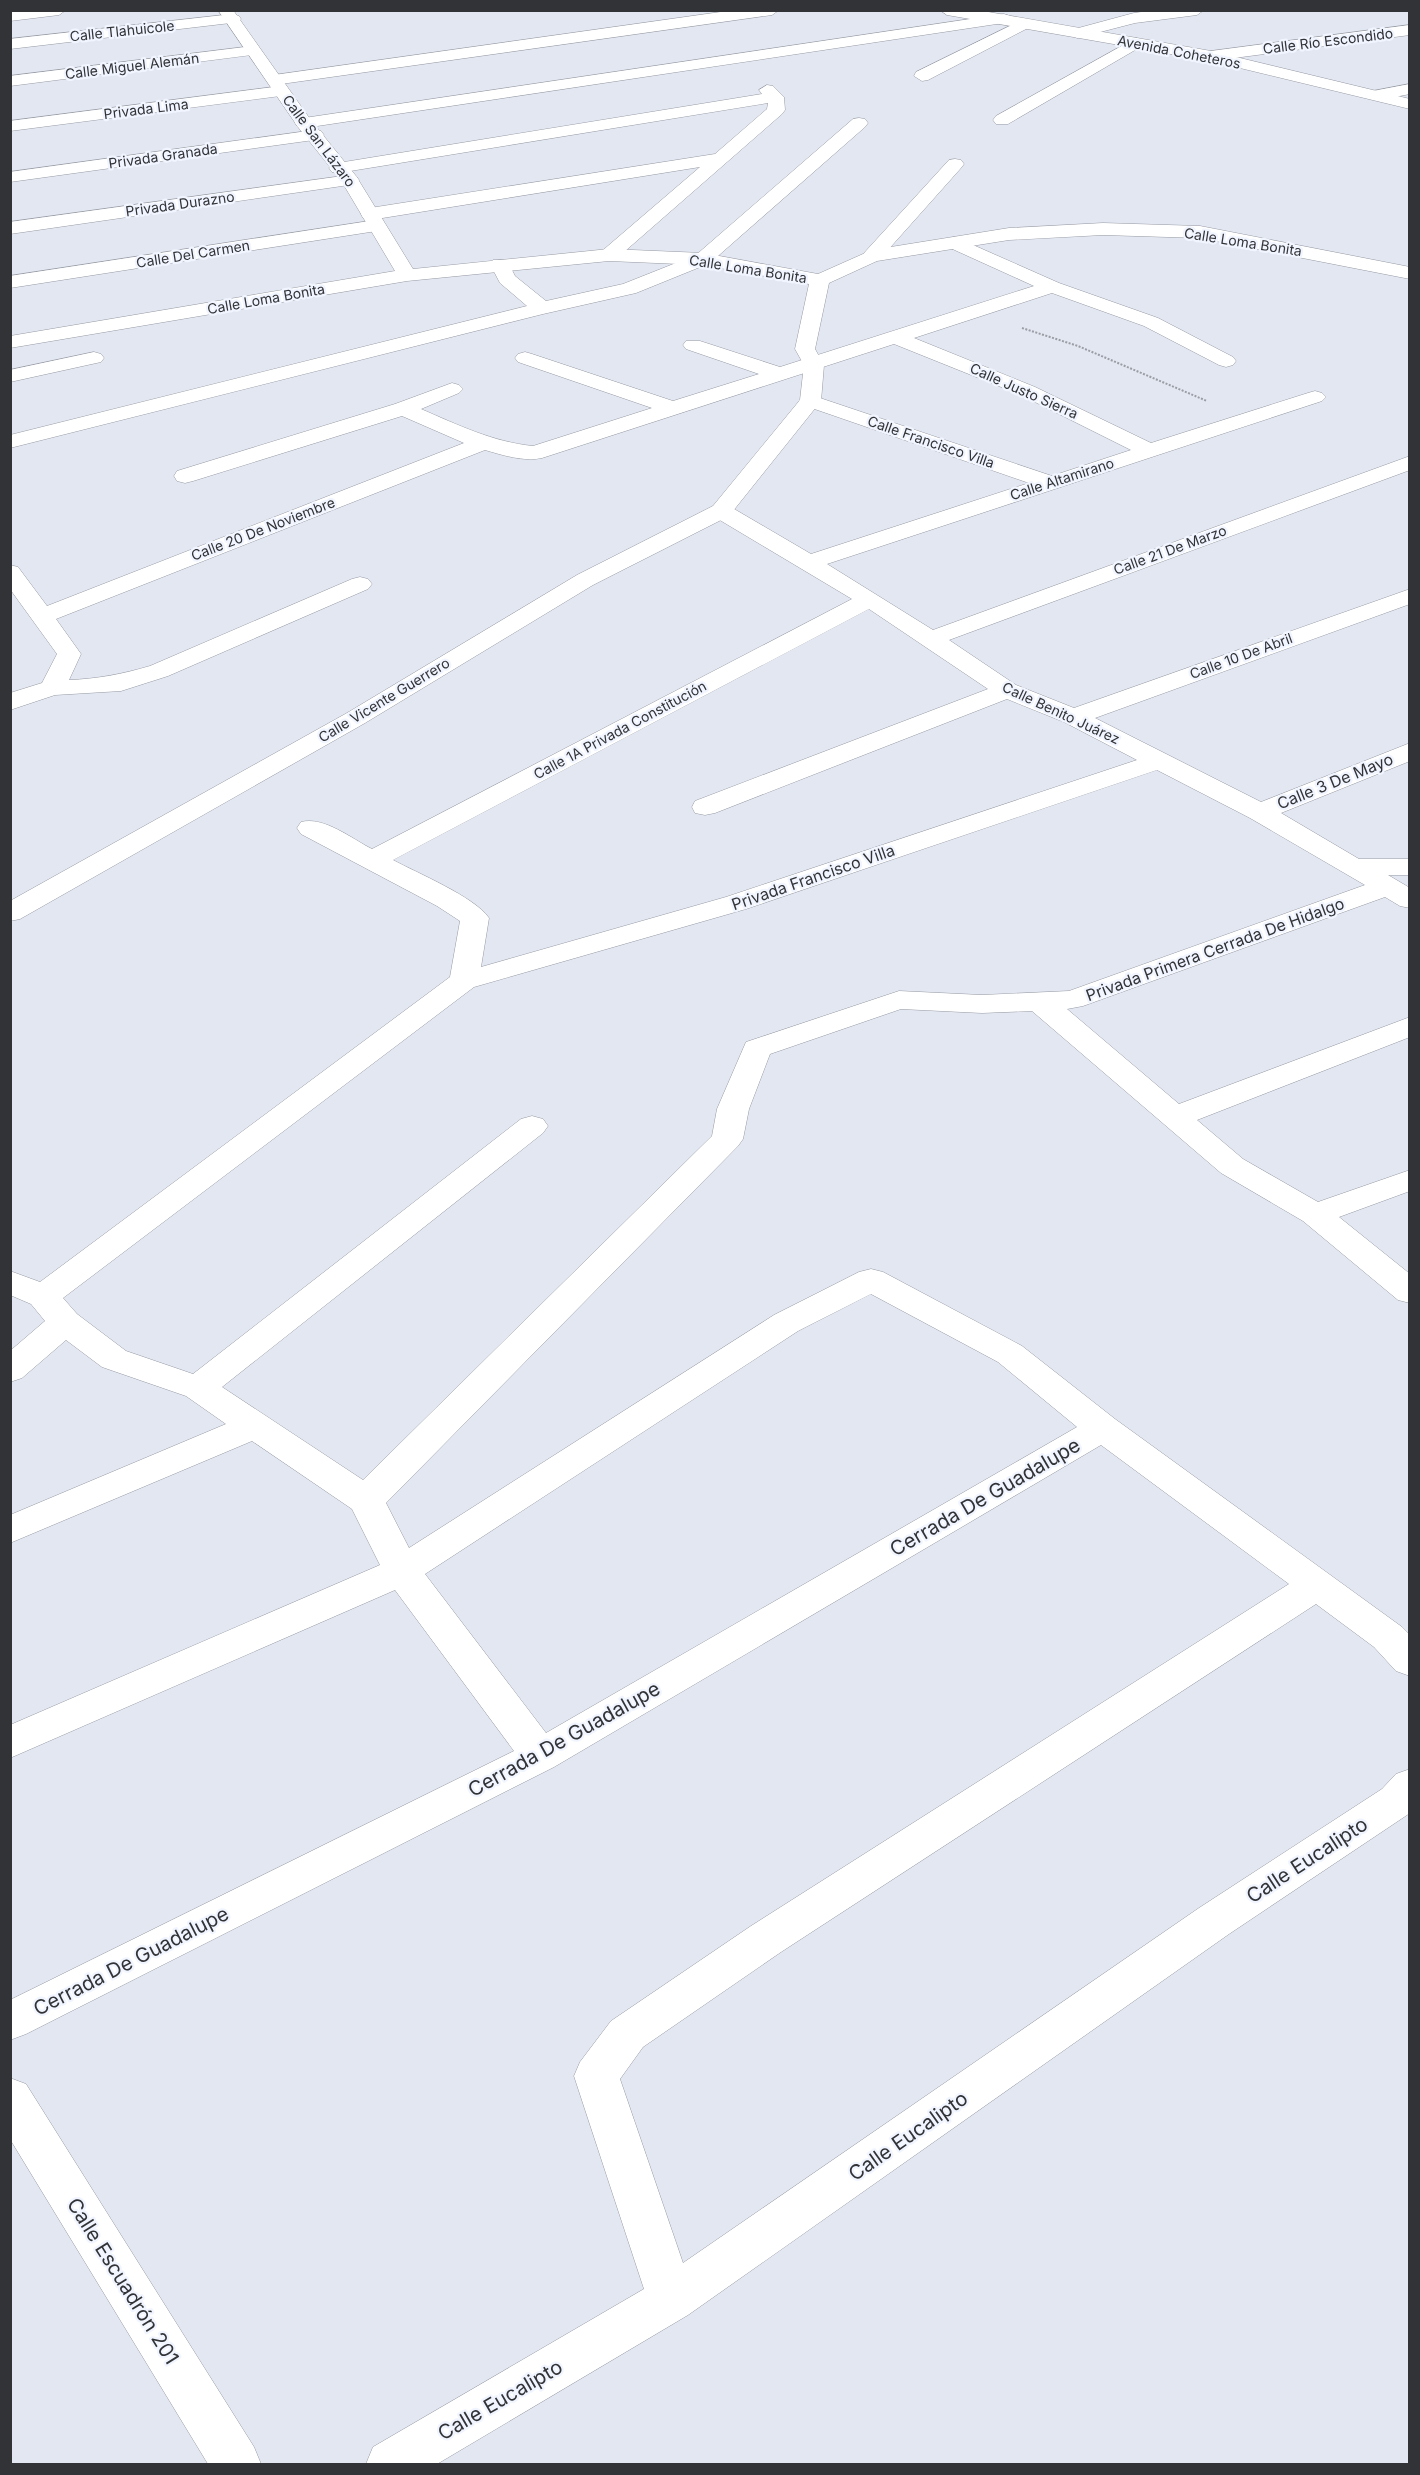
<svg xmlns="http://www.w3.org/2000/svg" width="1420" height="2475" viewBox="0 0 1420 2475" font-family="Inter,sans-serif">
<rect width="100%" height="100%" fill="#e3e7f1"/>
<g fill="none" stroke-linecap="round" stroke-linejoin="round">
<g stroke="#969aa3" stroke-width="1">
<path id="minor" d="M66,10L59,15L10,21V11Z
M735,10H779L772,15L274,85L266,80L274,75Z
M1156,10H1204L1197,15L1135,23L1077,38L1069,33L1071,30L1134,13Z
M233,14L239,16L241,19L239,22L10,49V39Z
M1004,14L1010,16L1012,19L1010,22L304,128L298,127L295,123L298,119L304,118Z
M1022,20L1030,25L1028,28L928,80L922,81L914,76L916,72Z
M1410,25V35L1211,61L1203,56L1211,51Z
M1136,38L1142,40L1144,43L1142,46L1008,124H996L993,120L996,116Z
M253,46L259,48L261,51L259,54L10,86V76Z
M1410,84V94L1379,100L1371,95L1373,91Z
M767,85L773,86L784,97L785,110L782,114L616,259H602L599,255L602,251L700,167L370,220L363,218L361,214L363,210L370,208L715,154L767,109L768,103L338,173L332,172L329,168L332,164L338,163L762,94L759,90Z
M282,86L290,91L288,95L10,131V121Z
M859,118L865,119L868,123L865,127L710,263L636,293L543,314L10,448V435L527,306L500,283L490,264L493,260H507L515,276L546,301L623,284L696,255L853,119Z
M315,130L321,131L324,135L321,139L10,182V172Z
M955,159L961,160L964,164L961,168L879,260H865L862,256L865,252L949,160Z
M350,175L356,176L359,180L356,184L10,234V222Z
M376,220L383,222L385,226L383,230L10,288V276Z
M955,237L1059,283L1158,318L1233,357L1236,361L1233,365L1226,367L1219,365L1144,326L1052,293L914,338L1035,387L1151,443L1308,393L1315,391L1322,393L1326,397L1322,401L827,564L933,630L1410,456V470L949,640L1016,685L1074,708L1410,589V604L1095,718L1261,802L1410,743V761L1281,813L1359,859H1410V875H1388L1410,888V908L1400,906L1385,897L1083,1006L1067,1009L1179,1104L1410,1017V1037L1197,1120L1243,1159L1318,1202L1410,1170V1191L1339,1217L1410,1274V1303L1398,1300L1303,1221L1221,1173L1032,1011L982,1013L901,1009L770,1054L749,1109L743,1139L738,1146L386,1503L409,1548L774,1315L859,1272L871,1269L883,1272L1022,1346L1115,1419L1402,1627L1410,1635V1676L1396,1671L1374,1647L1316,1604L781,1952L643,2047L620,2079L683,2263L1199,1908L1382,1789L1396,1774L1410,1769V1813L1229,1934L688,2315L437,2464H366L373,2447L644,2289L574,2076L580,2062L611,2021L751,1926L1289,1584L1101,1445L554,1767L26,2034L10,2040V2000L514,1751L395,1590L10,1758V1725L380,1565L352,1509L252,1441L10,1543V1515L226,1424L186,1396L102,1367L66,1340L22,1378L10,1382V1351L45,1321L31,1304L10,1295V1271L40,1282L450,977L460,921L437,906L301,834L297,828L301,822C324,816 352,839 372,849L852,599L713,516L710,511L713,506L721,504L729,506L811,554L1029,483L803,405L799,401L803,397L810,395L817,397L1052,476L1131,450L1021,395L894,344L542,458C524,462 502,455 485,450L56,619L81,654L69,680C97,679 123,674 150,666L352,579L360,577L368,579L372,584L368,589L168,676L121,691L55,695L10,710V693L42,683L57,654L10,589V565L18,567L47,606L464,443L402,416L193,481L185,483L177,481L174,476L177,471L395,404L452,383L459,385L463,389L459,393L421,409C458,425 493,442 533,446L652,408L518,362L515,358L518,354L525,352L532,354L673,401L759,374L686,349L683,345L686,341H700L780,367L1034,286L948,247L946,243L948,239ZM869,609L988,689L695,801L692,807L695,813L705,815L715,813L1007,699L1064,722L1137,760L726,897L481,967L489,918C475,897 417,873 393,860ZM1157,770L1250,818L1365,885L1069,991L982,995L899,991L746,1042L717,1109L712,1136L363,1480L222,1387L543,1133L548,1126L543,1119L532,1116L521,1119L193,1374L126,1351L77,1314L63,1298L474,987L746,909ZM871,1294L998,1362L1077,1427L546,1733L425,1574L798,1331Z
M94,352L101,354L104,358L101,362L10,382V370Z"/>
</g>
<g stroke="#969aa3" stroke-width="1">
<path id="tertiary" d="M218,10H233L310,119L356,176L413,269L609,249L703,253L818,274L872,250L1009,228L1103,223L1200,226L1410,267V279L1200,238L1103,235L1009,240L877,261L829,283L815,349L824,365L821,401L729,516L593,585L365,723L20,919L10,921V901L347,713L577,575L713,506L800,400L804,365L795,349L809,284L703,265L609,261L407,281L10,348V336L395,271L342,182L298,127Z
M10,2078L26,2084L254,2447L261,2464H208L10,2139Z"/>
</g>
<g stroke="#969aa3" stroke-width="1">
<path id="secondary" d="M940,10H977L1211,51L1410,99V109L1211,61L947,15Z"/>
</g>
<path stroke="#9b9da5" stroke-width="2" stroke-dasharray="2 1.5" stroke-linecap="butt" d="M1022,328L1078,346L1207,401"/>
<use href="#minor" fill="#fff" fill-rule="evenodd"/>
<use href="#tertiary" fill="#fff" fill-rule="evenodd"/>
<use href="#secondary" fill="#fff" fill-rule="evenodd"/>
</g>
<g text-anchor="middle" stroke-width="4.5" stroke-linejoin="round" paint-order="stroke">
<g font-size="14" fill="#323337" stroke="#f1f5ff">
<text transform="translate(122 31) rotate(-6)" y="5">Calle Tlahuicole</text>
<text transform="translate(1328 41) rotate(-7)" y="5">Calle Río Escondido</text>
<text transform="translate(1179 52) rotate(11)" y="5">Avenida Coheteros</text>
<text transform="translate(132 66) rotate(-7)" y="5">Calle Miguel Alemán</text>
<text transform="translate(146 109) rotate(-7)" y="5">Privada Lima</text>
<text transform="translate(319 141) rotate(53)" y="5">Calle San Lázaro</text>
<text transform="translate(163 156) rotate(-8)" y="5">Privada Granada</text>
<text transform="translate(180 204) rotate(-8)" y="5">Privada Durazno</text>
<text transform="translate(1243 242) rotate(9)" y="5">Calle Loma Bonita</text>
<text transform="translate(193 254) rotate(-9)" y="5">Calle Del Carmen</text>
<text transform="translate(748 269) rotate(9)" y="5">Calle Loma Bonita</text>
<text transform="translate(266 299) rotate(-10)" y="5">Calle Loma Bonita</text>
<text transform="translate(1024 391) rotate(24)" y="5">Calle Justo Sierra</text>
<text transform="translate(931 442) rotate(19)" y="5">Calle Francisco Villa</text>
<text transform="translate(1062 479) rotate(-18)" y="5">Calle Altamirano</text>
<text transform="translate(263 529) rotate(-21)" y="5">Calle 20 De Noviembre</text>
<text transform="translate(1170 550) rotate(-20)" y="5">Calle 21 De Marzo</text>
<text transform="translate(1241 656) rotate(-20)" y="5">Calle 10 De Abril</text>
<text transform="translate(384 700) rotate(-31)" y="5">Calle Vicente Guerrero</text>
<text transform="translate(1061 713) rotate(25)" y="5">Calle Benito Juárez</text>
<text transform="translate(620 730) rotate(-28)" y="5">Calle 1A Privada Constitución</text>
</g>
<g font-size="16" fill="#323337" stroke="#f1f5ff">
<text transform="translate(1335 781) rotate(-22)" y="6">Calle 3 De Mayo</text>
<text transform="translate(813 877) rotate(-19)" y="6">Privada Francisco Villa</text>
<text transform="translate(1215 949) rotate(-20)" y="6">Privada Primera Cerrada De Hidalgo</text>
</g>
<g font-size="20" fill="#323337" stroke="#f1f5ff">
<text transform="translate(985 1497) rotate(-30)" y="7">Cerrada De Guadalupe</text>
<text transform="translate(564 1739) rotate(-29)" y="7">Cerrada De Guadalupe</text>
<text transform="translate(1307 1860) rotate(-33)" y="7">Calle Eucalipto</text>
<text transform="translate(131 1961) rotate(-27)" y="7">Cerrada De Guadalupe</text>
<text transform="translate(908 2136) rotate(-35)" y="7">Calle Eucalipto</text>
<text transform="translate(123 2281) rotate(58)" y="7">Calle Escuadrón 201</text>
<text transform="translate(500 2400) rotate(-30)" y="7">Calle Eucalipto</text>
</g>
</g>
<rect width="1420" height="2475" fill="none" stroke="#323337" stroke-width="24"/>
</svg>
